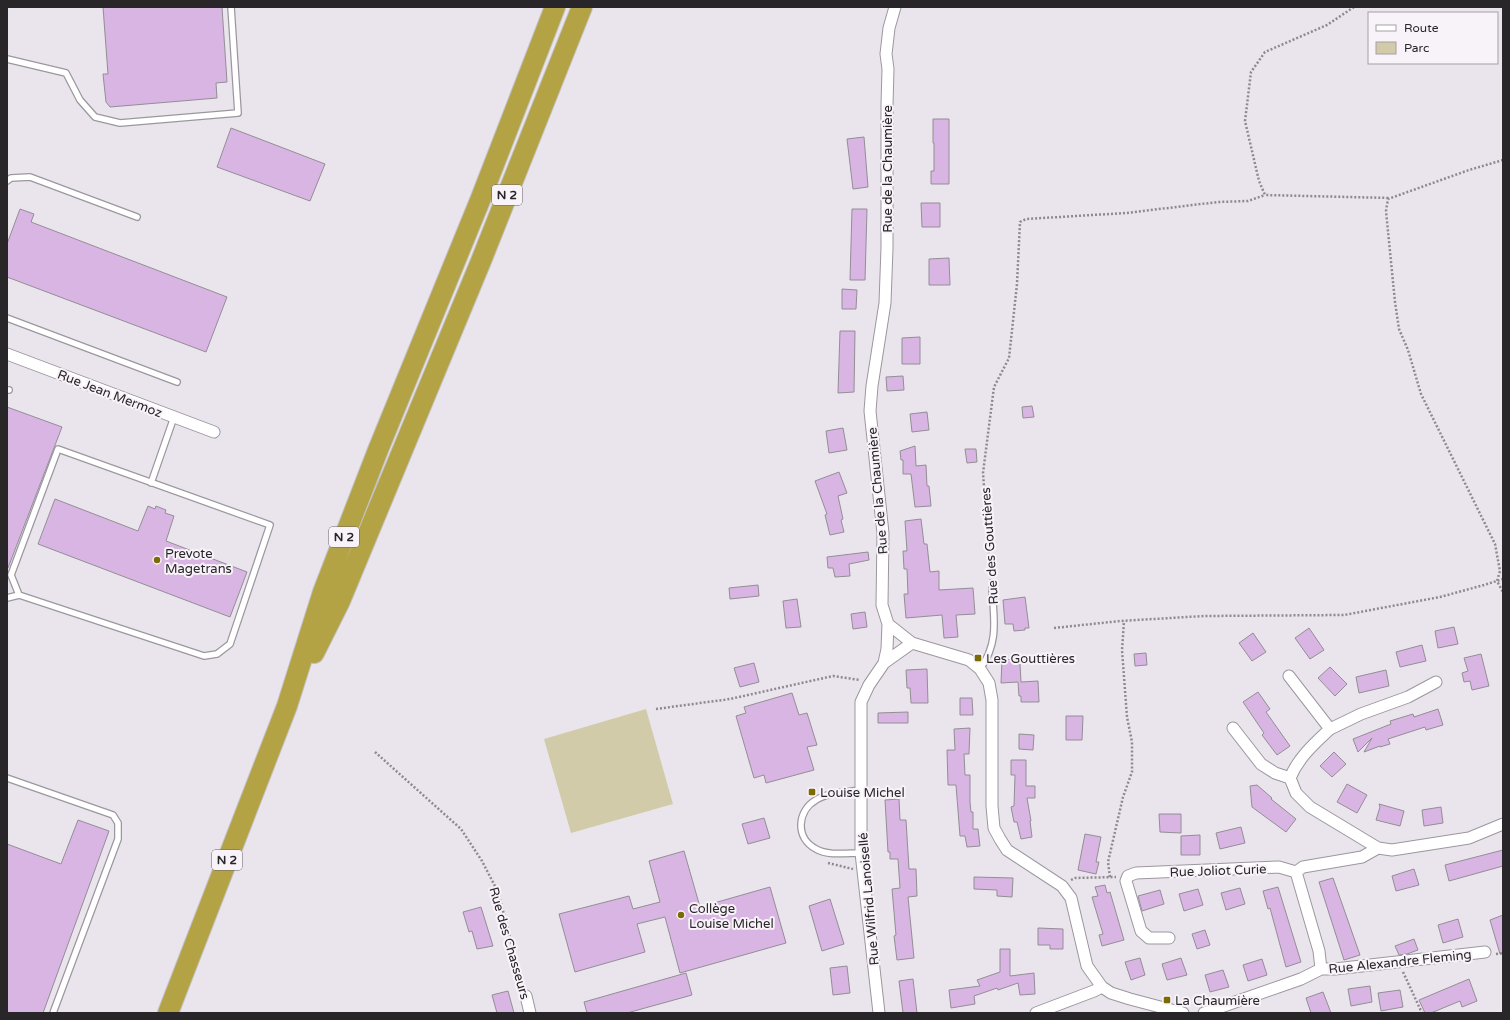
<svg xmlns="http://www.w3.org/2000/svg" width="1510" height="1020" viewBox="0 0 1510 1020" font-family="'Varela Round',sans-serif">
<rect width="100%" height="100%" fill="#eae5ec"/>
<path fill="#d1cba9" d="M646,709L673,804L571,833L544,739Z"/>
<path fill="#d9b5e3" stroke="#938e95" d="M103,7H222L227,82L216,83L217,98L110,107L106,102L103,74H108Z
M933,119H949V184H931V171H934V143H933Z
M231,128L325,164L310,201L217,167Z
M864,137L868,187L853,189L847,139Z
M921,203H940V227H922Z
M20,209L34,214L31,222L227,297L206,352L7,277V244Z
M852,209H867L865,280H850Z
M949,258L950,285H929V259Z
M842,289L857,290L856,309H842Z
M840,331H855L854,392L838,393Z
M920,337V364H902V338Z
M903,376L904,390L887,391L886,377Z
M1032,406L1034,417L1023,418L1022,407Z
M7,407L62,427L8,568H7Z
M927,412L929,430L912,432L910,414Z
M843,428L847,450L829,453L826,431Z
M915,446L916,466L926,465L927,486H929L931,506L915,507L911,474H903V460H901L900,451Z
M965,449H976L977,462L967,463Z
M839,472L847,493L838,496L843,519L841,520L844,532L830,535L825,515L827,514L815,481Z
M55,499L138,531L148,506L155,509L156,506L166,510L165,513L174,516L166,541L247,572L230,617L38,544Z
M921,519L924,544H927L930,572L939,571V590L973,588L975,614L956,615L958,637L944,638L942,615L906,618L904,594H908L907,569H904L903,551H907L905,521Z
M868,552L869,560L849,564L850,576L835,577L833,568H828L827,557Z
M758,585L759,596L730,599L729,588Z
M1025,597L1029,628H1025V630L1014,631L1013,624H1005L1003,600Z
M797,599L801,627L786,628L783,601Z
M865,612L867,627L853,629L851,614Z
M1454,627L1458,644L1438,648L1435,631Z
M1309,628L1324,650L1310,659L1295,638Z
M1253,633L1266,652L1252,661L1239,643Z
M1422,645L1426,661L1400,667L1396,652Z
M1146,653L1147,665L1135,666L1134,654Z
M1481,654L1489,686L1472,690L1470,681L1464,682L1462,673L1468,671L1464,658Z
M1018,659V664H1020L1021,682L1038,681L1039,702H1021V696H1019L1018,682L1001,683L1002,660Z
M754,663L759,682L740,687L734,668Z
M1330,667L1347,684L1335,696L1318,678Z
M927,669L928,703H911L910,688H907L906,670Z
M1386,670L1389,686L1359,693L1356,677Z
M1258,692L1270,709L1266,712L1290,746L1277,755L1262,735L1264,733L1243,702Z
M792,693L799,715L807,713L817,745L807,747L814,770L766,783L764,775L754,778L736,716L746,713L744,707Z
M960,698H972L973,715H960Z
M1438,709L1443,725L1426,730L1425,727L1388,739L1390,744L1380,747V746L1364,752L1372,738L1358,752L1353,739L1391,724L1390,721L1413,714L1414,717Z
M908,712V723H878V713Z
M1066,716H1083L1082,740H1066Z
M970,728L969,754H964L965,775H970V802L971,812H973V829H978L980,846L967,847L965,836H960L956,785H948L947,750H955L954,729Z
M1019,734L1034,735L1033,750L1019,749Z
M1334,752L1346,764L1332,777L1320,766Z
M1011,760H1026V786H1035V798H1027L1031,821H1030L1032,837L1021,839L1017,822H1014L1011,807L1014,806L1015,775H1011Z
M1347,784L1367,795L1357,813L1337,802Z
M1257,785L1272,798L1271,799L1296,819L1286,832L1252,807L1250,786Z
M899,799L900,820H906L909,869H916L917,896L908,897L914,958L897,960L894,936L896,935L892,889L900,888L898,859H890V852H888L885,800Z
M1379,804L1404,811L1400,826L1376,820L1380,807Z
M1441,807L1443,823L1424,826L1422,810Z
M1159,814H1181V833L1160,832Z
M764,818L770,838L748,844L742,824Z
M78,820L109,831L43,1013H7V844L61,864Z
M1241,827L1245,843L1220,849L1216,833Z
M1085,834L1101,837L1096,862H1099L1096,874L1078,870Z
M1200,835V855H1181V836Z
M1503,850V866L1449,881L1445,865Z
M684,851L700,907L770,887L786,943L680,973L665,917L637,924L645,952L575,972L559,914L629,896L633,909L660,902L649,861Z
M1414,869L1419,885L1396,891L1392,876Z
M974,877L1013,878L1012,897L997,896V890L974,889Z
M1333,878L1360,955L1344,960L1319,882Z
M1105,885L1107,893L1110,892L1124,940L1102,946L1099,935L1103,934L1092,897L1098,896L1095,887Z
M1278,887L1301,962L1286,967L1270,908L1268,909L1263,891Z
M1240,888L1245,904L1226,910L1221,893Z
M1198,889L1203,905L1184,911L1179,894Z
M1160,890L1164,904L1142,911L1138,896Z
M830,899L844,944L822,951L809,906Z
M481,907L493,946L477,949L472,931L469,932L463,912Z
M1503,915V953L1500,954L1490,920Z
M1458,919L1463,937L1443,943L1438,925Z
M1038,928L1063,929V949H1050V945H1038Z
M1205,930L1210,945L1197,949L1192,934Z
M1414,939L1418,950L1407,954L1399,955L1395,946Z
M1000,949H1010V976L1034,973L1035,994L1020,995L1018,983L998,990L997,988L974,996L975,1004L951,1008L949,990L980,986L977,980L1000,972Z
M1140,958L1145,975L1131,980L1125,962Z
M1181,958L1187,975L1167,980L1162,964Z
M1262,959L1267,975L1248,981L1243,965Z
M847,966L850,993L833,995L830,968Z
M1223,970L1229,987L1210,992L1205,975Z
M686,973L692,995L627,1013H587L584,1002Z
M913,979L917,1013H903L899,981Z
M1469,979L1477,1001L1462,1007L1460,1001L1431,1013H1425L1419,1000Z
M1370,986L1372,1002L1351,1006L1348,989Z
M1400,990L1403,1007L1381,1011L1378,993Z
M508,991L514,1013H497L492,995Z
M1323,992L1331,1013H1311L1306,998Z"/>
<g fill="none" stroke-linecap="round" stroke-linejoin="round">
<g stroke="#9c979e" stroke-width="8">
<path id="lane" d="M7,59L66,73L80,100L95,117L120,123L238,113L231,7
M7,181L11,178L30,177L137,217
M7,318L177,382
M7,390H9
M151,483L174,417
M7,598L19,595L204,656L217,654L230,644L270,525L58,449L11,575L19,595
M980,669C999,643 994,619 992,589
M7,778L113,815L118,823V839L53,1013
M861,790C847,792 828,792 816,800C797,811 795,838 816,849C828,856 847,853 861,853"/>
</g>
<g stroke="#9c979e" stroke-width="13">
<path id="street" d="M895,7L889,28L886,54L888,69L887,105V248L885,303L872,386L870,411L883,533L882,605L888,624L912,643L969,660L980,669L989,683L992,700V806L994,828L1000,839L1007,850L1062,886L1071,898L1087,966L1102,987L1111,993L1130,999L1183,1013
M7,354L214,432
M884,663L912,643
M1289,676L1330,729L1361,714L1408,697L1436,682
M1233,728L1261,764L1275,773L1290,778L1296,793L1310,807L1378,848L1392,850L1469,838L1503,824
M1290,778C1298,758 1314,744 1330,729
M1296,872L1303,867L1362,857L1378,848
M1169,938H1149L1141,931L1126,881L1128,876L1136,873L1279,867L1296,872L1319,951L1321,969
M526,996L530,1013
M879,1013L861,853V702L869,685L884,663L887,649L888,624
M1036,1013L1094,991L1102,987
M1204,1013L1301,979L1321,969H1335L1485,952"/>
</g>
<g stroke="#c3c2c3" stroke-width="22">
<path id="highway" d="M314,653L340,601L481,261L582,7
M168,1013L287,706L323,592L378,450L481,198L555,7"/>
</g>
<path stroke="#8d898f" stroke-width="2.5" stroke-dasharray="2 2" stroke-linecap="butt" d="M1354,7L1327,25L1265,52L1251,72L1245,121L1259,181L1265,195L1390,198
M1503,160L1469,170L1388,199L1386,211L1395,302L1399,329L1408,350L1421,394L1495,544L1500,571L1497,581L1503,592
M991,581L983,473L994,387L1009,358L1017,284L1020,222L1026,219L1126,213L1218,202L1248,201L1265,195
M1054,628L1120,621L1204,616L1344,615L1440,597L1484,585L1503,579
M656,709L730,699L833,676L860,680
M375,752L461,829L482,861L498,892L523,986
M828,863L853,869
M1110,877L1108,862L1123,797L1132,772V742L1127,717L1122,650L1124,621
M1071,880L1075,878L1116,877
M1496,954L1503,953
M1403,972L1422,1013"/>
<use href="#lane" stroke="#fff" stroke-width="5.5"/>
<use href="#street" stroke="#fff" stroke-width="11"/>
<use href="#highway" stroke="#b3a344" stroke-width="20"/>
</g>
<g fill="#7b6b05" stroke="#f8f2f9" stroke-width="1.5">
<circle cx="157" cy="560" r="4"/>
<rect x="974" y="654" width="8" height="8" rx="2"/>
<rect x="808" y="788" width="8" height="8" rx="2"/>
<circle cx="681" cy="915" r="4"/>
<rect x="1163" y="996" width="8" height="8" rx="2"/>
</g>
<g text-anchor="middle" stroke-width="4" stroke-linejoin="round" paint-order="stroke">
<g fill="#f8f2f9" stroke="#666367" stroke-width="1">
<rect x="492" y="185" width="30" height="20" rx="3"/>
<rect x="329" y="527" width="30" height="20" rx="3"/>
<rect x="212" y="850" width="30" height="20" rx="3"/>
</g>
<g font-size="12" font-weight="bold" fill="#282629">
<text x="507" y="199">N 2</text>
<text x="344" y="541">N 2</text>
<text x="227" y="864">N 2</text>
</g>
<g font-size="13" fill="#282629" stroke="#f8f2f9">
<text transform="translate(887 169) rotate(-90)" y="5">Rue de la Chaumière</text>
<text transform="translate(110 393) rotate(21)" y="5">Rue Jean Mermoz</text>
<text transform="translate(877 491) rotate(-95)" y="5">Rue de la Chaumière</text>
<text transform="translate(989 546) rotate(-94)" y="5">Rue des Gouttières</text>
<text transform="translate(1218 870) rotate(-2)" y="5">Rue Joliot Curie</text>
<text transform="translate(868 899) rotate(-95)" y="5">Rue Wilfrid Lanoisellé</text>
<text transform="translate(510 943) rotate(74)" y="5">Rue des Chasseurs</text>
<text transform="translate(1400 961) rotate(-6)" y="5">Rue Alexandre Fleming</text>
</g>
<g font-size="13" fill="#282629" stroke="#f8f2f9" text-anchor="start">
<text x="165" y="558">Prevote<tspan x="165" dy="15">Magetrans</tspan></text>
<text x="986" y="663">Les Gouttières</text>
<text x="820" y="797">Louise Michel</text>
<text x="689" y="913">Collège<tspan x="689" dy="15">Louise Michel</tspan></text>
<text x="1175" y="1005">La Chaumière</text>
</g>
</g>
<rect width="1510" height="1020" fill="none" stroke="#282629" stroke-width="16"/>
<rect x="1368" y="12" width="130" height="52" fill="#f8f2f9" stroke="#a5a0a6"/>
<rect x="1376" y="25" width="20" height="6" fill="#ffffff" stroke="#a5a0a6"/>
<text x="1404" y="32" font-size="12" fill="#282629">Route</text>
<rect x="1376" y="42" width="20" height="12" fill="#d1cba9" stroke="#a5a0a6"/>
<text x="1404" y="52" font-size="12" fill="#282629">Parc</text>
</svg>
